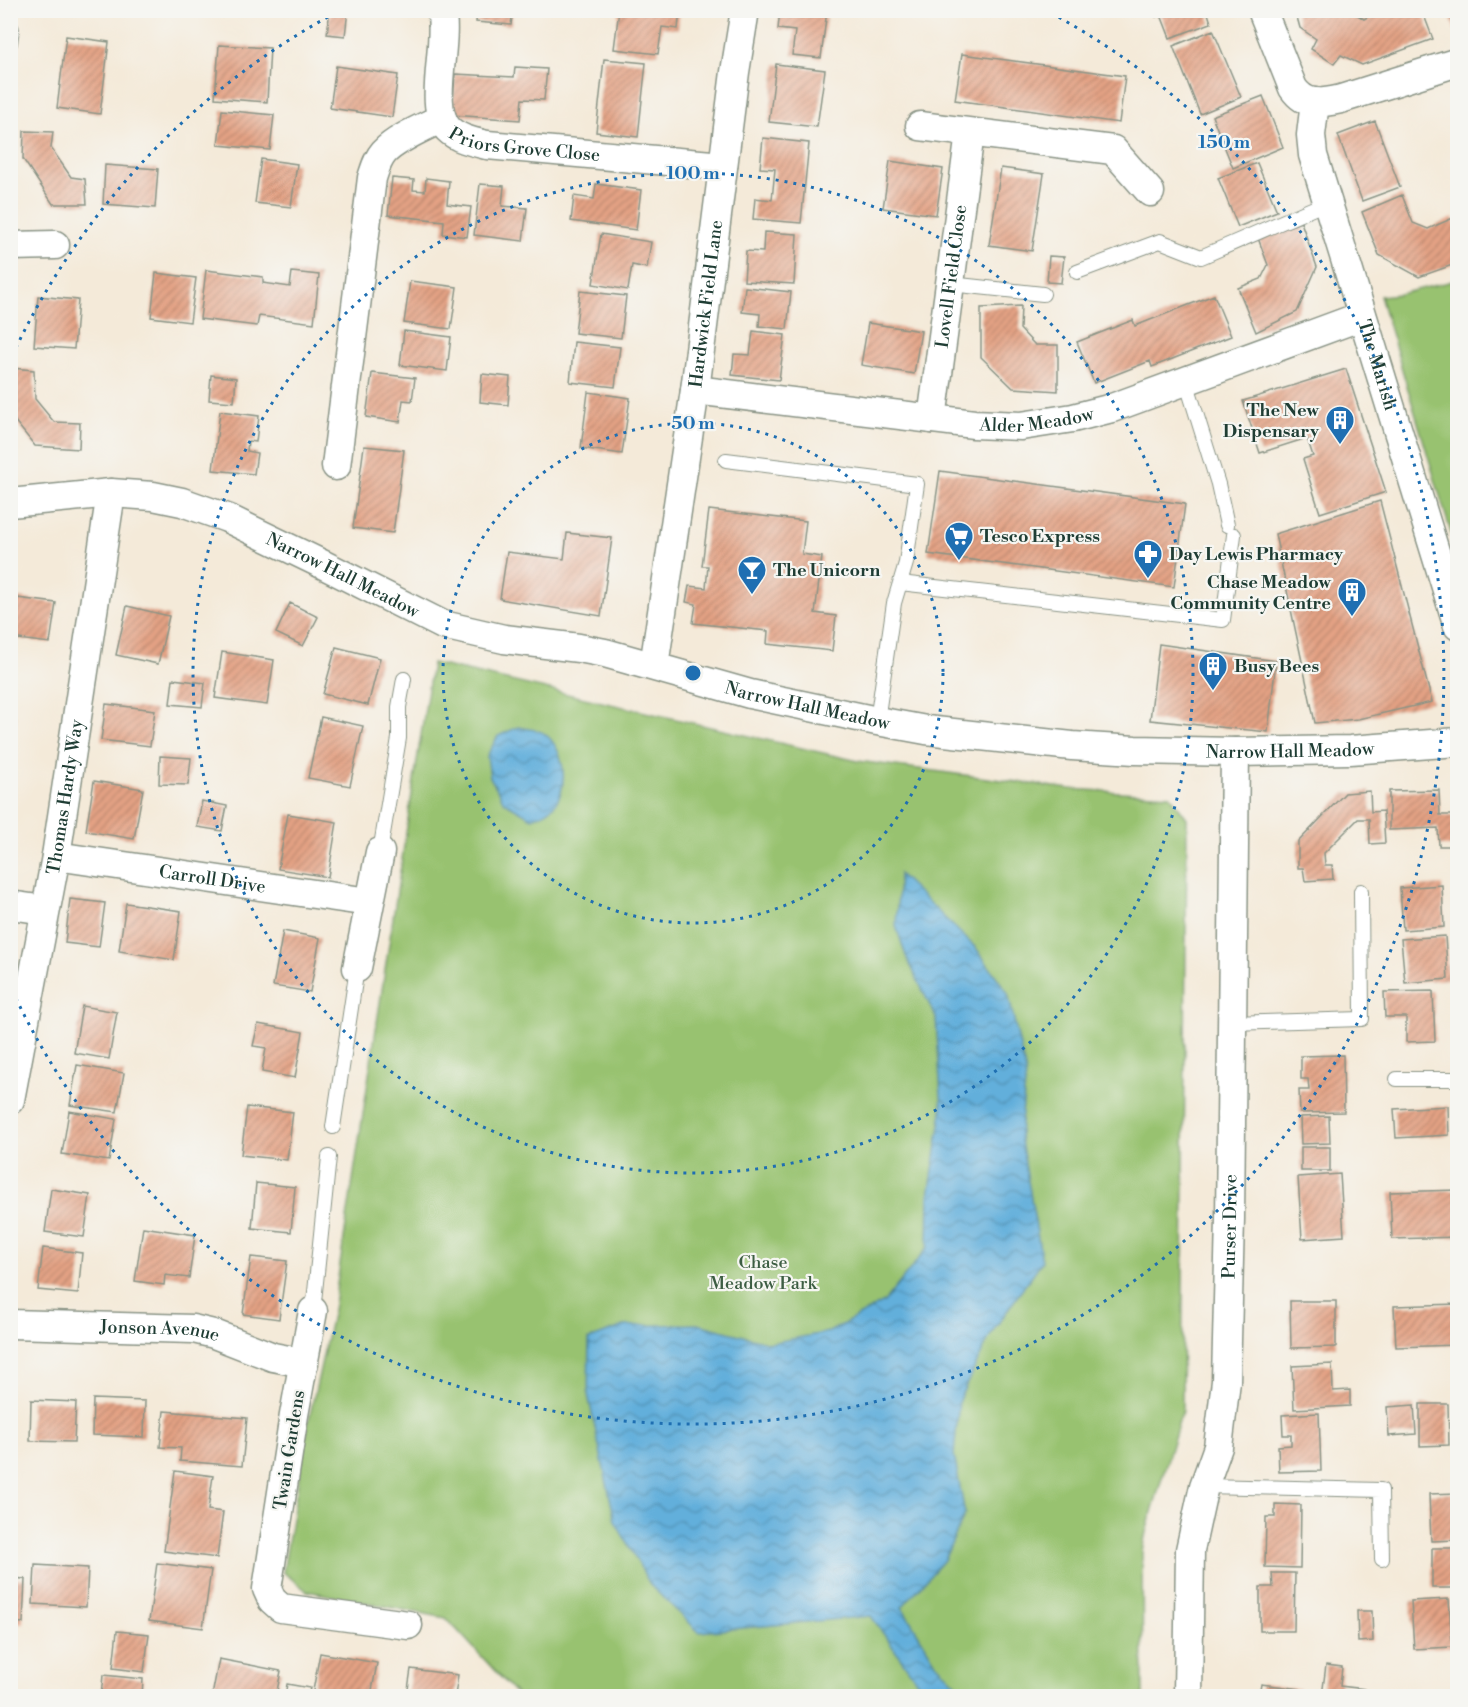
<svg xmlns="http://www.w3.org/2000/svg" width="1468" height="1707" viewBox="0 0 1468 1707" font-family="'Libre Bodoni',serif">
<defs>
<pattern id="water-waves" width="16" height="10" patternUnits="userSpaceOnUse" patternTransform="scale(1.5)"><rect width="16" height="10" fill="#62afdb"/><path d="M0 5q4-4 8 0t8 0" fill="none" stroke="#5090b2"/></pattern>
<pattern id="building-hatch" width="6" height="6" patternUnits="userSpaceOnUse" patternTransform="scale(1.5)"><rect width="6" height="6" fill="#e4a284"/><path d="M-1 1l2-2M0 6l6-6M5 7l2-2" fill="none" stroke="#b8856d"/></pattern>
</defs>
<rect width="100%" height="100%" fill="#f6f6f2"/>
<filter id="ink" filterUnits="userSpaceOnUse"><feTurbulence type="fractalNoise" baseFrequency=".0167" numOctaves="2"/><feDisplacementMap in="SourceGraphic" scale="12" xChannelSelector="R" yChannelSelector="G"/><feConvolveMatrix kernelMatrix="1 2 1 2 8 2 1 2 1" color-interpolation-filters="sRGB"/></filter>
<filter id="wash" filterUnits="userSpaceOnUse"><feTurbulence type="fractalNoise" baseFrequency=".008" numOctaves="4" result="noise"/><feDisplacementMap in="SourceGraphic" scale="24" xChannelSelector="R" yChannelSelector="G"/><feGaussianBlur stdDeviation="1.35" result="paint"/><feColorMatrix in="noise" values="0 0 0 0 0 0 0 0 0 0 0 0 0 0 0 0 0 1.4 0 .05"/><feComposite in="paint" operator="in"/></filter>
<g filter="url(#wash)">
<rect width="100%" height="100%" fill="#f4ead9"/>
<path fill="#98c26f" stroke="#5c8052" stroke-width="1.5" d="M1457,280H1458L1457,553L1380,296L1400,294Z
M432,663L858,761L1070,789L1170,795L1187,818L1182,1411L1146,1532L1142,1551L1143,1696H518L446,1618L307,1591L283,1572L308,1424L333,1310Z"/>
<path fill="url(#water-waves)" stroke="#407688" stroke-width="1.5" d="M518,727C525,729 539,729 545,734C566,750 571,793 549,810C544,814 537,816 532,818L504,802L490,777L487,756L498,736Z
M899,874L976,948L1008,993L1026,1073L1020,1135L1042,1261L991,1334L959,1400L954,1455L965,1514L944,1560L902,1607L936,1663L968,1696H927L871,1616L699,1632L651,1586L615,1521L588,1395L589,1339L624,1326L698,1324L770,1343L829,1332L884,1302L928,1247L929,1196L942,1112L936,1018L906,956L896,926Z"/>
<g id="blocks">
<path fill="url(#building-hatch)" d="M330,10H348L345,36L327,34Z
M477,10H513L511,25L476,22Z
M619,10H680L678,29L662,27L658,54L614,49Z
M780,10H827L821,58L792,55L795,31L778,29Z
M1154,10H1207L1211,23L1170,38L1161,15L1156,17Z
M1295,10H1350L1364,19L1380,10H1422L1433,39L1362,65L1341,55L1334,64L1311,49L1316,39L1300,28Z
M1448,10H1458V36H1457Z
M1213,30L1241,97L1200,114L1173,46Z
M66,36L109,42L100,114L57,108Z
M219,45L270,48L267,102L215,98Z
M962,54L1125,76L1119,123L955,100Z
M604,59L646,63L638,137L596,132Z
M776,64L825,70L817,127L769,122Z
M336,66L398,75L392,117L330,108Z
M515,67L547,69L544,100L522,99L520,120L452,115L455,74L514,77Z
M1263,96L1283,147L1233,168L1212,116Z
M222,110L274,115L270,150L218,145Z
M1375,121L1400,187L1362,201L1338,135Z
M24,131L53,132L51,148L71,177L85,179L87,204H53L23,159Z
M763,138L809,143L801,223L753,219L755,198L772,200L775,169L760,168Z
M261,159L297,164L291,207L255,203Z
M890,161L943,169L936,215L883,208Z
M1257,163L1277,211L1238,227L1218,178Z
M105,165L158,169L155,208L103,204Z
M1001,168L1044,174L1032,251L989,245Z
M392,178L414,180L413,190L425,191L426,178L449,181L447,204L471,207L467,237L443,234L444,221L388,215Z
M480,184L504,186L502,206L527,208L523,241L474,235Z
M596,184L641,190L636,230L571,221L574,196L594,199Z
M1402,195L1413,223L1428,229L1453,218L1458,229V263L1419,277L1379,255L1362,212Z
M1301,222L1317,267L1297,312L1256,332L1238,288L1261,279L1268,265L1258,238Z
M764,232L797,234L794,284L744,281L746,251L763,252Z
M601,234L651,242L647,268L632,265L628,290L593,284Z
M1049,256L1064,257L1061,283L1047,282Z
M206,270L263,277V283L290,287L292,272L319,275L314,323L259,316L257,326L200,319Z
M156,273L196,278L190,322L151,317Z
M410,281L457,287L451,329L404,323Z
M745,287L791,292L787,329L759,326L760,314L742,312Z
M580,291L626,296L621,338L575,333Z
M1214,295L1231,336L1152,367L1150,361L1094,383L1077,342L1133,320L1135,326Z
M38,296L78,300L74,349L34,346Z
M1021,306L1020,329L1035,345H1058V391L1013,388L981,357V308Z
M868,323L921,331L914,374L861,365Z
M404,331L451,337L447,371L400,365Z
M753,331L785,335L779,380L732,375L734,354L750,355Z
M574,342L620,347L615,387L570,382Z
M10,368L34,370L35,399L54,422L80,423L79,449L35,446L10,415Z
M1346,369L1386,492L1320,513L1303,459L1313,456L1307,438L1260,453L1243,401Z
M372,373L415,378L412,401L403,400L400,422L366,417Z
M482,374L510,377L508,405L480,402Z
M211,375L236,378L234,402L209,400Z
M588,392L630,398L622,454L581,448Z
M220,411L259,416L256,442L248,441L247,451L257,453L254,474L213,470Z
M364,446L404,450L393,533L353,528Z
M940,471L1185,504L1174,587L928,554Z
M1380,501L1432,702L1358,719L1315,723L1275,534Z
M709,510L806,521L802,554L822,557L815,613L836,616L832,651L767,644L768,631L693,623L696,604L686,602L689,586L706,588L708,566H702Z
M567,533L612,538L601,616L500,599L507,552L564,559Z
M17,598L56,603L50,643L11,638Z
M290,603L318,617L303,646L276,633Z
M127,606L169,616L158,664L116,655Z
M1159,644L1276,661L1268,732L1150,720Z
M336,647L380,658L368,705L323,694Z
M222,652L274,660L267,705L215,698Z
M173,679L205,683L202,707L170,704Z
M106,704L155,710L150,746L101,740Z
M10,716H16L12,750H10Z
M321,717L363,726L350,786L308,778Z
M160,756L191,758L188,785L159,784Z
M94,781L143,789L134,839L86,831Z
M1439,790L1440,815H1453L1454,846H1439L1438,828L1389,830V791Z
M1370,791L1371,812L1383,811L1385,843L1370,844L1369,819H1358L1324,853L1325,865H1332L1333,879L1305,881L1303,868H1298V842L1345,793Z
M202,801L227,806L222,831L197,827Z
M288,814L337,822L328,877L278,869Z
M1442,885L1444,927L1403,930L1400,888Z
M70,899L105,903L99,947L65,943Z
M126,903L181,911L174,960L119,951Z
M283,931L320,938L310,992L273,986Z
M1445,936L1448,979L1405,983L1401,939Z
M1433,991L1435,1041L1406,1042V1017H1385L1384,992Z
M82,1006L117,1012L109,1059L74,1053Z
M258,1024L303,1032L295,1078L262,1072L266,1048L253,1046Z
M1343,1055L1344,1112L1300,1113L1299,1090H1309L1308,1079H1301V1056Z
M77,1065L124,1073L117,1112L70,1105Z
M1448,1106L1449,1135L1396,1138L1394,1109Z
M247,1107L293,1112L287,1160L241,1155Z
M69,1111L116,1119L109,1161L62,1154Z
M1329,1116L1330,1143L1301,1144L1300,1117Z
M1301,1147H1330V1171H1301Z
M1340,1174L1344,1236L1302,1239L1298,1177Z
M256,1183L295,1187L291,1232L252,1228Z
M51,1189L90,1195L84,1237L45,1232Z
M1458,1190V1237L1392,1239L1390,1192Z
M143,1227L195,1235L189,1278L165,1275L164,1285L135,1281Z
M43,1248L82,1253L78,1294L38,1290Z
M251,1257L287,1261L279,1319L243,1314Z
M1290,1301H1336V1347L1291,1348Z
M1458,1304V1345L1396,1347L1394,1306Z
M1332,1364L1333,1391L1350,1390V1406L1294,1409L1292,1366Z
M93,1399L145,1401L144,1437L92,1435Z
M31,1400L76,1402L74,1442L30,1441Z
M1420,1404H1448L1449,1445L1420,1446Z
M1414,1405L1416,1434L1389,1436L1387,1407Z
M164,1411L247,1418L242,1466L180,1461L181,1448L160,1447Z
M1319,1413L1321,1471L1279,1472L1278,1446L1291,1445V1435H1283L1282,1415Z
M175,1471L213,1476L208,1510L223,1512L217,1558L164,1551Z
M1458,1493V1540L1431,1541L1429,1494Z
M1275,1504L1301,1505L1300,1568L1265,1567L1266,1517H1275Z
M1432,1548H1458V1588H1432Z
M157,1563L211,1570L203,1628L149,1621Z
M35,1565L88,1568L86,1607L33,1604Z
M1272,1573H1295L1294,1631H1260V1587H1273Z
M10,1578L25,1579L23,1623L10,1622Z
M1449,1599L1452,1647L1414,1649L1411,1601Z
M1357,1611H1372L1373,1641L1358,1642Z
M117,1631L149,1634L144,1672L113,1668Z
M320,1653L377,1663L371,1696H312Z
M219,1659L281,1671L276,1696H212Z
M1326,1665L1342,1667L1340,1686L1365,1689L1364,1696H1322Z
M411,1669L458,1675L455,1696H407Z
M103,1675L143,1679L142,1696H101Z
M287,1684L310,1688L308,1696H285Z
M1261,1684L1300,1689L1299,1696H1259Z"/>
</g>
</g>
<g filter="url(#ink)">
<use href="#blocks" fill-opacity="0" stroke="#8a9486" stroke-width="1.5"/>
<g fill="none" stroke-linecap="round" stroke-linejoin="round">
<g stroke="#8a9486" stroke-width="16">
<path id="service" d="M10,43L12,29
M1077,272L1160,241L1201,257L1328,202
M950,284L1043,294
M1186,381L1218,484L1227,525
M726,460L917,484L906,563L900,583
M877,721L894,603L900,583L1223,620L1234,535
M380,852L399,738V707L404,679
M1232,1023L1362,1019L1361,891
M1397,1079H1458
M333,1127L357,968
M313,1311L329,1157
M1204,1486L1381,1490L1382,1559"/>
</g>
<g stroke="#8a9486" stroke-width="31">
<g id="minor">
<path id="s1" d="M441,10C449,43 427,106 448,129C458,139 474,142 487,145L723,166"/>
<path d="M1262,10L1293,88C1306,107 1322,103 1341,99L1458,62"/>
<path id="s2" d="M1315,102L1311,135L1313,155L1458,626"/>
<path d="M920,126L1113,150L1150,192"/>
<path d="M10,246L55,245"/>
<path id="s3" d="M695,390L974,424L1021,426L1073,418L1112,408L1362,316"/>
<path id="s4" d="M932,419L970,133"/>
<path d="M336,466L372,178C375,169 377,160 384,152C397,138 425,127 442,118"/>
<path id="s5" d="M10,503L111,493L153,496L182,502L227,518L324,565L443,625L504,639L579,648L605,653L750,694L877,721L926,730L1072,746L1135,750L1235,752L1350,750L1458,742"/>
<path id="s6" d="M654,666L695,390L735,72L745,10"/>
<path id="s7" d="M56,856L369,902"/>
<path d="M10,905L45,910"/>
<path d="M357,968L380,852"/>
<path id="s8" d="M10,1100L56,856L111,493"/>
<path d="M313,1311L294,1415L267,1589L272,1600L281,1608L408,1625"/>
<path id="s9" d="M10,1324L193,1329L214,1334L273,1357L304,1363"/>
<path id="s10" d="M1188,1696L1190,1550L1204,1486L1218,1447L1226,1381L1230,1219L1235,752"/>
</g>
</g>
<use href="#service" stroke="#fff" stroke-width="14"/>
<use href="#minor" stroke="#fff" stroke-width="28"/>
</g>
</g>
<g fill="none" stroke="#1f6fb2" stroke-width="3" stroke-dasharray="3 6">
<circle cx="693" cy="673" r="250"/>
<circle cx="693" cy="673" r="500"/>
<path d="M12 356A751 751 0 0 1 335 13M1051 13A751 751 0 1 1 12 990"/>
</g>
<defs>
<g id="building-pin" transform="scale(1.5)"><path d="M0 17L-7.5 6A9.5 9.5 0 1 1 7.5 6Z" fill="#1f6fb2" stroke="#f6f6f2"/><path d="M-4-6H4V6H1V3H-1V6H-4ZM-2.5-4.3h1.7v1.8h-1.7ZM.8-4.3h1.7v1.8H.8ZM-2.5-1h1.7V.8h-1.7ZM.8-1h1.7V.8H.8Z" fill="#fff"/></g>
<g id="supermarket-pin" transform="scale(1.5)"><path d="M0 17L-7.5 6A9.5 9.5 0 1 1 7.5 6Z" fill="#1f6fb2" stroke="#f6f6f2"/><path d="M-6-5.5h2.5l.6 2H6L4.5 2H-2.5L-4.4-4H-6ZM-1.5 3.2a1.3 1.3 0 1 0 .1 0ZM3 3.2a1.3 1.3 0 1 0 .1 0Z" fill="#fff"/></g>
<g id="pharmacy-pin" transform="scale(1.5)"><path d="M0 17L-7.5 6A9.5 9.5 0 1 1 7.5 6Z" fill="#1f6fb2" stroke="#f6f6f2"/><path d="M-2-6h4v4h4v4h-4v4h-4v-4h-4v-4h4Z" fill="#fff"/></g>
<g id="bar-pin" transform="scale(1.5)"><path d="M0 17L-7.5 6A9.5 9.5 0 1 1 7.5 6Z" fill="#1f6fb2" stroke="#f6f6f2"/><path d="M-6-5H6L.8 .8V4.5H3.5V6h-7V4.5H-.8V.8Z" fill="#fff"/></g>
</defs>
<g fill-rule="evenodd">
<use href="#building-pin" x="1340" y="420"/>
<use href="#supermarket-pin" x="959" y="536"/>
<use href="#pharmacy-pin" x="1148" y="554"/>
<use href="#bar-pin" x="752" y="570"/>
<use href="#building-pin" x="1352" y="592"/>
<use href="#building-pin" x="1213" y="666"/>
</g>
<g text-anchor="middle" stroke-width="4.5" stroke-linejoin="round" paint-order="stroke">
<g font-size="18" fill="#1f3d34" stroke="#f6f6f2">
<text dy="6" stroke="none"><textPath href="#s1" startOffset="201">Priors Grove Close</textPath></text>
<text dy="6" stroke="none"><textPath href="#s4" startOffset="144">Lovell Field Close</textPath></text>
<text dy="6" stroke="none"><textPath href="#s6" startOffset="366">Hardwick Field Lane</textPath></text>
<text dy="6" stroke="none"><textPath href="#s2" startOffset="273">The Marish</textPath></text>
<text dy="6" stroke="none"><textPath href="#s3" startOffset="344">Alder Meadow</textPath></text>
<text dy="6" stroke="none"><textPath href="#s5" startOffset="350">Narrow Hall Meadow</textPath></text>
<text dy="6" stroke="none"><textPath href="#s5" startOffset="836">Narrow Hall Meadow</textPath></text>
<text dy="6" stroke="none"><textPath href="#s5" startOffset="1322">Narrow Hall Meadow</textPath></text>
<text dy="6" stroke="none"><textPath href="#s8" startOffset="308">Thomas Hardy Way</textPath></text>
<text dy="6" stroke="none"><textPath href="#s7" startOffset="158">Carroll Drive</textPath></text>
<text dy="6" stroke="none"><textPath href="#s10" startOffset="474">Purser Drive</textPath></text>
<text dy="6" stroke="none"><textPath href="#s9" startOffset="150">Jonson Avenue</textPath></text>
<text transform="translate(289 1450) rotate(-81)" y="6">Twain Gardens</text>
</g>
<g font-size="18" font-weight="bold" fill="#1f3d34" stroke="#f6f6f2" text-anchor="start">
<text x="1319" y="416" text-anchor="end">The New<tspan x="1319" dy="21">Dispensary</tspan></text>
<text x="980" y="542">Tesco Express</text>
<text x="1169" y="560">Day Lewis Pharmacy</text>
<text x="773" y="576">The Unicorn</text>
<text x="1331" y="588" text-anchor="end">Chase Meadow<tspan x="1331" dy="21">Community Centre</tspan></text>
<text x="1234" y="672">Busy Bees</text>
</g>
<g font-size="18" fill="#3d5e43" stroke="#f6f6f2">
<text x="763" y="1268">Chase<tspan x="763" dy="21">Meadow Park</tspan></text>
</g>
</g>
<circle cx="693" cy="673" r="9" fill="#1f6fb2" stroke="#f6f6f2" stroke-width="3"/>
<g font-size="18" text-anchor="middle" font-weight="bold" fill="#1f6fb2" stroke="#f6f6f2" stroke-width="4.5" stroke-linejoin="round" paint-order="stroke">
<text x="1224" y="148">150 m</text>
<text x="693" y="179">100 m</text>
<text x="693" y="429">50 m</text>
</g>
<rect width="1468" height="1707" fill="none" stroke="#f6f6f2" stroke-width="36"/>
</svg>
